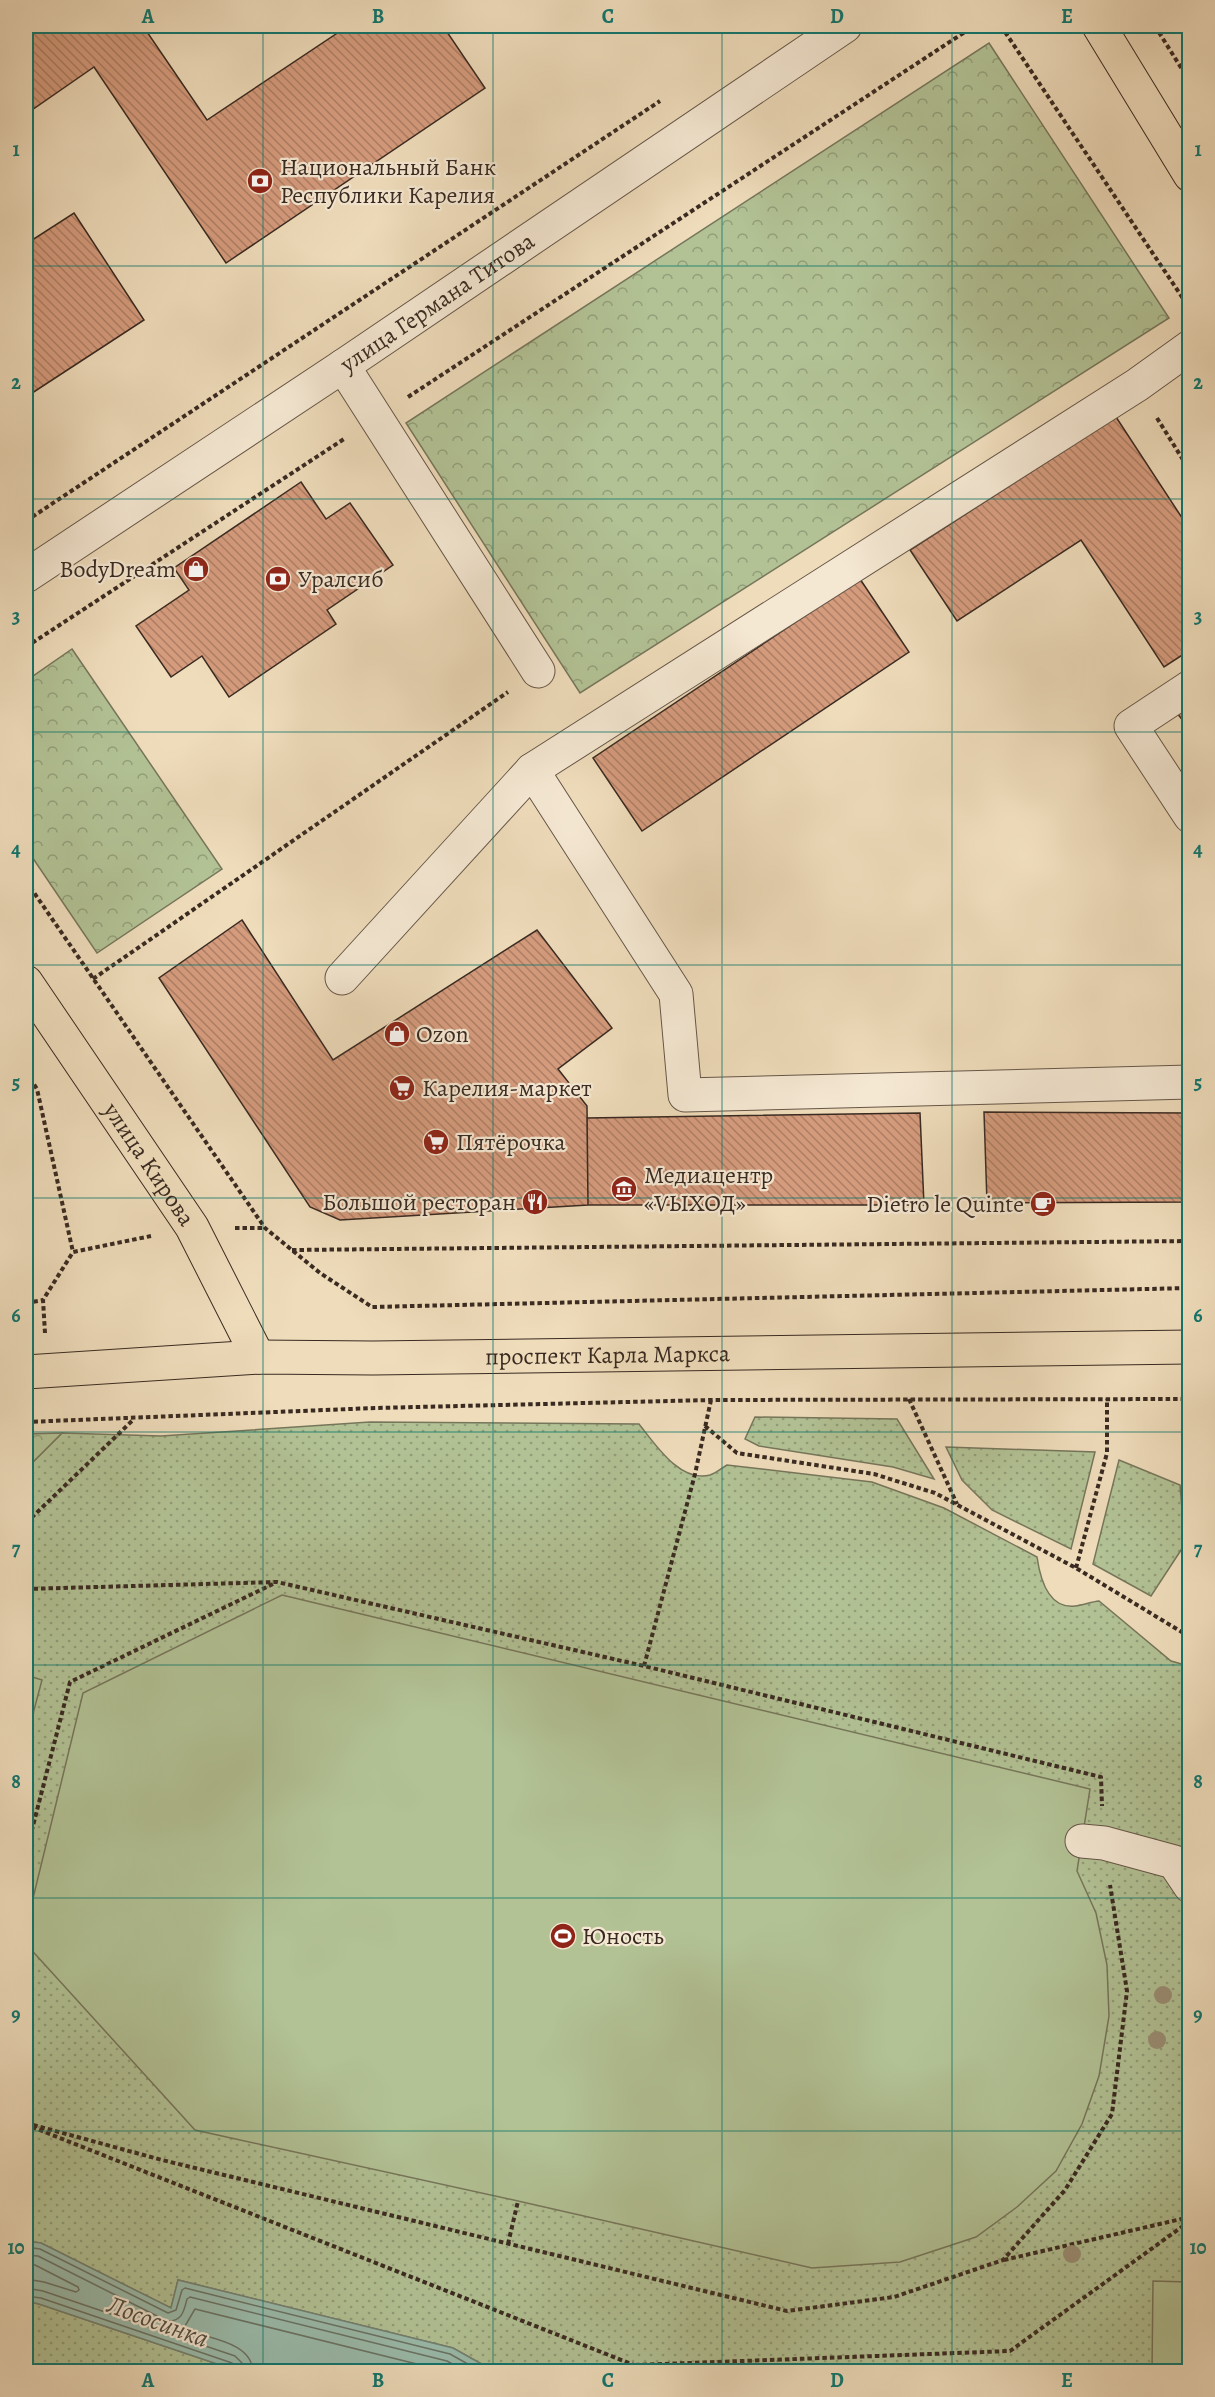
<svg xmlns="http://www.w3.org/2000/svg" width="1215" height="2397" viewBox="0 0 1215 2397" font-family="Alegreya,serif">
<defs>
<pattern id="grass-dots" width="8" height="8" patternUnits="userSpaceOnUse" patternTransform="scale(1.5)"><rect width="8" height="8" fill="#b2c295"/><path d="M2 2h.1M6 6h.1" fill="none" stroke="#929e79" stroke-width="1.8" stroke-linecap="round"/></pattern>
<pattern id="park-crowns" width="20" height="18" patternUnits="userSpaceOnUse" patternTransform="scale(1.5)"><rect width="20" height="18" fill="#b2c295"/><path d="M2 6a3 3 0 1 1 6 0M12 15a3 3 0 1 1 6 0" fill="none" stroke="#929e79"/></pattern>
<pattern id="building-back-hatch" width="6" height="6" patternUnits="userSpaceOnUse" patternTransform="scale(1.5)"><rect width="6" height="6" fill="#d59b7d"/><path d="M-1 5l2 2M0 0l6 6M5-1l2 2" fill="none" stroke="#ae7f66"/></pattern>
</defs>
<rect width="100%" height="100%" fill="#efdcbb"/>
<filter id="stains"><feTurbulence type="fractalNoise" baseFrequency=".00333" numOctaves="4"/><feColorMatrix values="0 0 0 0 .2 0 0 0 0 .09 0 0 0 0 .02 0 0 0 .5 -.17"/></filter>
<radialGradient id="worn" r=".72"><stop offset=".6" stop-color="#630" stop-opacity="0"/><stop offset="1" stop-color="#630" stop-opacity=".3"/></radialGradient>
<path fill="url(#grass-dots)" stroke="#76765b" stroke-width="1.5" d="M755,1417L897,1419L934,1479L893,1467L759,1446L745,1439Z
M370,1422L639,1424C655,1444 680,1483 710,1475C716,1473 722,1468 727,1465L872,1482L944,1508L1037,1557C1040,1578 1048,1609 1075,1606C1083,1605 1091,1602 1099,1601L1171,1661L1189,1666V2371H494L453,2348L178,2280L171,2308L41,2243L26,2241V1469L62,1433L161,1436Z
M946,1447L1095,1452L1071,1549L992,1510L962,1480Z
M1119,1460L1180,1485L1185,1544L1151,1596L1093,1564Z
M26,2301L39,2304L238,2371L61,2372L26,2367Z"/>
<path fill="url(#park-crowns)" stroke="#76765b" stroke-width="1.5" d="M989,43L1169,318L580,693L406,423Z
M72,649L222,869L97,953L26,848V681Z
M62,1433L26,1469V1434Z"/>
<path fill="#b2c295" stroke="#76765b" stroke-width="1.5" d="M282,1595L1090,1789L1077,1871L1096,1913L1107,1965L1109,2016L1099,2076L1082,2124L1056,2171L1017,2207L976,2237L900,2262L812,2268L518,2201L195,2130L26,1944V1927L83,1693Z
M26,1675L42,1680L26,1740Z
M1153,2281L1189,2282V2371H1152Z"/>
<path fill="#9abcac" stroke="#738274" stroke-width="1.5" d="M26,2241L41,2243L171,2308L178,2280L453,2348L494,2371H238L39,2304L26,2301Z"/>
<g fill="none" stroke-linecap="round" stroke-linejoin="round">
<path stroke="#6a7366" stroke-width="1.5" d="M26,2247L40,2249L168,2313L176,2310L182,2290L185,2288L450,2354L482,2372
M26,2255L38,2256L167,2321C182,2322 184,2311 187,2299L190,2297L447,2361L467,2372
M26,2264L35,2265L78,2287L79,2290L76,2292L44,2282L26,2279
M26,2288L43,2291L235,2356L242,2363L244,2372
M26,2296L41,2298L232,2363L236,2366L237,2372
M253,2372C252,2341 207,2339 185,2329V2326L195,2309L449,2372"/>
</g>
<path fill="url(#building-back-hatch)" stroke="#392a21" stroke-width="1.5" d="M26,26H143L207,120L348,26H443L485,88L226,263L94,67L26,114Z
M74,213L144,320L26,397V244Z
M1116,417L1190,530V650L1164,667L1081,540L957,621L910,550Z
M301,482L326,519L350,503L393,565L327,610L336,624L229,697L202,656L171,677L136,626L189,590L174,568Z
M860,579L909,652L642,831L593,758Z
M1190,705V730L1177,713Z
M242,920L333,1060L537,930L612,1028L558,1069L587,1106L588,1205L340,1220L310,1207L159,978Z
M984,1112L1190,1113V1202L987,1203Z
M920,1113L924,1205H588L587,1118Z"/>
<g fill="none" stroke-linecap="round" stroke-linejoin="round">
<g stroke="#665648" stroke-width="35">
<g id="minor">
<path d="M343,366L538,671"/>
<path id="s1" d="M26,576L343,366L845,26"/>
<path d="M1190,687L1131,726L1190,816"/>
<path d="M532,770L676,994L685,1095L1190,1082"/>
<path d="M342,978L532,770L1137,385L1190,347"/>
<path d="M1082,1841L1104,1843L1174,1862L1190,1886"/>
</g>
</g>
<g stroke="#392a21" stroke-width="35">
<g id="major">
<path d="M1099,26L1190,175"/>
<path id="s2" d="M26,982L192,1227L258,1357"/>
<path id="s3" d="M26,1372L258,1357L373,1358L1190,1347"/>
</g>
</g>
<path stroke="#392a21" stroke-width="4" stroke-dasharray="4.5 3" stroke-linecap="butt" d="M1001,26L1190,309
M1155,26L1190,82
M408,397L974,26
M1157,418L1190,471
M26,521L660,101
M26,647L344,439
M26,881L265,1228L320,1273L372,1307L1190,1288
M93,979L508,692
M26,1072L37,1089L73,1252
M235,1228H264
M292,1250L1190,1241
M26,1303L43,1300
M45,1333L43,1300L73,1252L151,1236
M909,1399L957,1504
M26,1422L375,1408L711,1400L1190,1399
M705,1426L737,1453L874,1474L935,1493L1076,1568L1190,1637
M26,1523L134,1419
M1076,1568L1107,1453V1399
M26,1589L277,1582L644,1666L1101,1777L1102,1806
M644,1666L695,1474L711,1400
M26,1853L70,1682L273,1584
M26,2123L162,2160L787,2311L894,2297L1003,2260L1065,2190L1112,2114L1127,1991L1110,1885
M32,2127L634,2365L643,2372
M508,2244L518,2201
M1004,2260L1190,2217
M635,2365L1010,2351L1190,2221"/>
<use href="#minor" stroke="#f5e8d3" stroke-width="33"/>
<use href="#major" stroke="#efdcbb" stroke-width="33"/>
</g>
<g fill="#9b8f76">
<circle cx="1163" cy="1995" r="9"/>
<circle cx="1157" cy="2040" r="9"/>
<circle cx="1072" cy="2254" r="9"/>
</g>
<path fill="none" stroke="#0f766e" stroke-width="1.5" stroke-opacity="0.55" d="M263,26V2372M493,26V2372M722,26V2372M952,26V2372M26,266H1190M26,499H1190M26,732H1190M26,965H1190M26,1198H1190M26,1432H1190M26,1665H1190M26,1898H1190M26,2131H1190"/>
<defs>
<g id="bank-disc" transform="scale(1.35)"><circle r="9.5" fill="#8f2418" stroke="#f5e8d3"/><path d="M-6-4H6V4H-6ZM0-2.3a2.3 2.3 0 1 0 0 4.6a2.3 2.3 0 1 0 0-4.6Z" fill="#fff"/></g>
<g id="shop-disc" transform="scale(1.35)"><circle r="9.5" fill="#8f2418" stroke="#f5e8d3"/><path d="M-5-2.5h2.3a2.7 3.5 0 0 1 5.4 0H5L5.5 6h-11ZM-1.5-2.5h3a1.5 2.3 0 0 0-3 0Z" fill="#fff"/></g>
<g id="supermarket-disc" transform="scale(1.35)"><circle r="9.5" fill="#8f2418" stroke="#f5e8d3"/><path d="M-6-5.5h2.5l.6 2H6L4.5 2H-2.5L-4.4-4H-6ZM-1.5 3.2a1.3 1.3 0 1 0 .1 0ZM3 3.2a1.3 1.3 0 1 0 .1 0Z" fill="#fff"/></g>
<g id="museum-disc" transform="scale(1.35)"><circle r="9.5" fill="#8f2418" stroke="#f5e8d3"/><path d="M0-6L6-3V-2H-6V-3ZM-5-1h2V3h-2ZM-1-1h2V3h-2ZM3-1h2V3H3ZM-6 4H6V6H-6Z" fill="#fff"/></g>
<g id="restaurant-disc" transform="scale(1.35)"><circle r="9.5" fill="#8f2418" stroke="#f5e8d3"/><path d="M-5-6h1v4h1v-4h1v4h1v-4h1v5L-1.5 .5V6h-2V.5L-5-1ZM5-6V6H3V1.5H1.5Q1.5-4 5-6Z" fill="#fff"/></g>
<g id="cafe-disc" transform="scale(1.35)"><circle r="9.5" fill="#8f2418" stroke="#f5e8d3"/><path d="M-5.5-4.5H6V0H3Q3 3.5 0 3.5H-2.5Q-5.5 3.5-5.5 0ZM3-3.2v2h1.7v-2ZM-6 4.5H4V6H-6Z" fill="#fff"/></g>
<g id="stadium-disc" transform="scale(1.35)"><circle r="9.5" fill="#8f2418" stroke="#f5e8d3"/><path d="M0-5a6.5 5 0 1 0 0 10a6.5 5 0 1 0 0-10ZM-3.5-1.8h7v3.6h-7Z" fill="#fff"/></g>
</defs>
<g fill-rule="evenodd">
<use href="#bank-disc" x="260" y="181"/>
<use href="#shop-disc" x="196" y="569"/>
<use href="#bank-disc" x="278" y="579"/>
<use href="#shop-disc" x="397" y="1034"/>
<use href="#supermarket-disc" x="402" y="1088"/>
<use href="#supermarket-disc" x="436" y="1142"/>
<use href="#museum-disc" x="624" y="1189"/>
<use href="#restaurant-disc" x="535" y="1202"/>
<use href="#cafe-disc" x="1043" y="1204"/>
<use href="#stadium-disc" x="563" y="1936"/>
</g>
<g text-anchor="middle" stroke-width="4.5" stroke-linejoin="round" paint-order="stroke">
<g font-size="24" fill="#392a21" stroke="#f5e8d3" text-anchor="start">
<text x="280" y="175">Национальный Банк<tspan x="280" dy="28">Республики Карелия</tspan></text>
<text x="176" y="577" text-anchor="end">BodyDream</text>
<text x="298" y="587">Уралсиб</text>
<text x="416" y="1042">Ozon</text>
<text x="422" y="1096">Карелия-маркет</text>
<text x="456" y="1150">Пятёрочка</text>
<text x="644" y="1183">Медиацентр<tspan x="644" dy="28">«ѴЫХОД»</tspan></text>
<text x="516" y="1210" text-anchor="end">Большой ресторан</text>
<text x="1024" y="1212" text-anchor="end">Dietro le Quinte</text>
<text x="582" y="1944">Юность</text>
</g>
<g font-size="24" fill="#392a21" stroke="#f5e8d3">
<text dy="8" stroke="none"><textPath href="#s1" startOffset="494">улица Германа Титова</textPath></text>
<text dy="8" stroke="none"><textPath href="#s2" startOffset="220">улица Кирова</textPath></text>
<text dy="8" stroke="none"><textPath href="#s3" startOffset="582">проспект Карла Маркса</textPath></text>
</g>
<g font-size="26" font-style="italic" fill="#514e44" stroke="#f5e8d3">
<text transform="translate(158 2321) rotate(20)" y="9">Лососинка</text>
</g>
</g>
<rect width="1215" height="2397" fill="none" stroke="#efdcbb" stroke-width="66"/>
<rect x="33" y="33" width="1149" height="2331" fill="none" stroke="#0f766e" stroke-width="2"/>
<g font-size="20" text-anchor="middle" font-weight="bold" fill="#0f766e">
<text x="148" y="23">A</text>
<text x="378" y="23">B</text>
<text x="608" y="23">C</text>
<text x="837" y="23">D</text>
<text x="1067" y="23">E</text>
<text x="16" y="156">1</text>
<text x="1198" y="156">1</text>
<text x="16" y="389">2</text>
<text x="1198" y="389">2</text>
<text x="16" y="623">3</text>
<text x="1198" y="623">3</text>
<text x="16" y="856">4</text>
<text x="1198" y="856">4</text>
<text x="16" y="1089">5</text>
<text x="1198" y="1089">5</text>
<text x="16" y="1322">6</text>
<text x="1198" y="1322">6</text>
<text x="16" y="1555">7</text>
<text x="1198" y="1555">7</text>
<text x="16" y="1788">8</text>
<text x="1198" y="1788">8</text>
<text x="16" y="2021">9</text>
<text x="1198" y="2021">9</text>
<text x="16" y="2254">10</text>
<text x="1198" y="2254">10</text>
<text x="148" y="2387">A</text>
<text x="378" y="2387">B</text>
<text x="608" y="2387">C</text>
<text x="837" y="2387">D</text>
<text x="1067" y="2387">E</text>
</g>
<rect width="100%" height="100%" filter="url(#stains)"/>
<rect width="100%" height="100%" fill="url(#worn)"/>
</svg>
